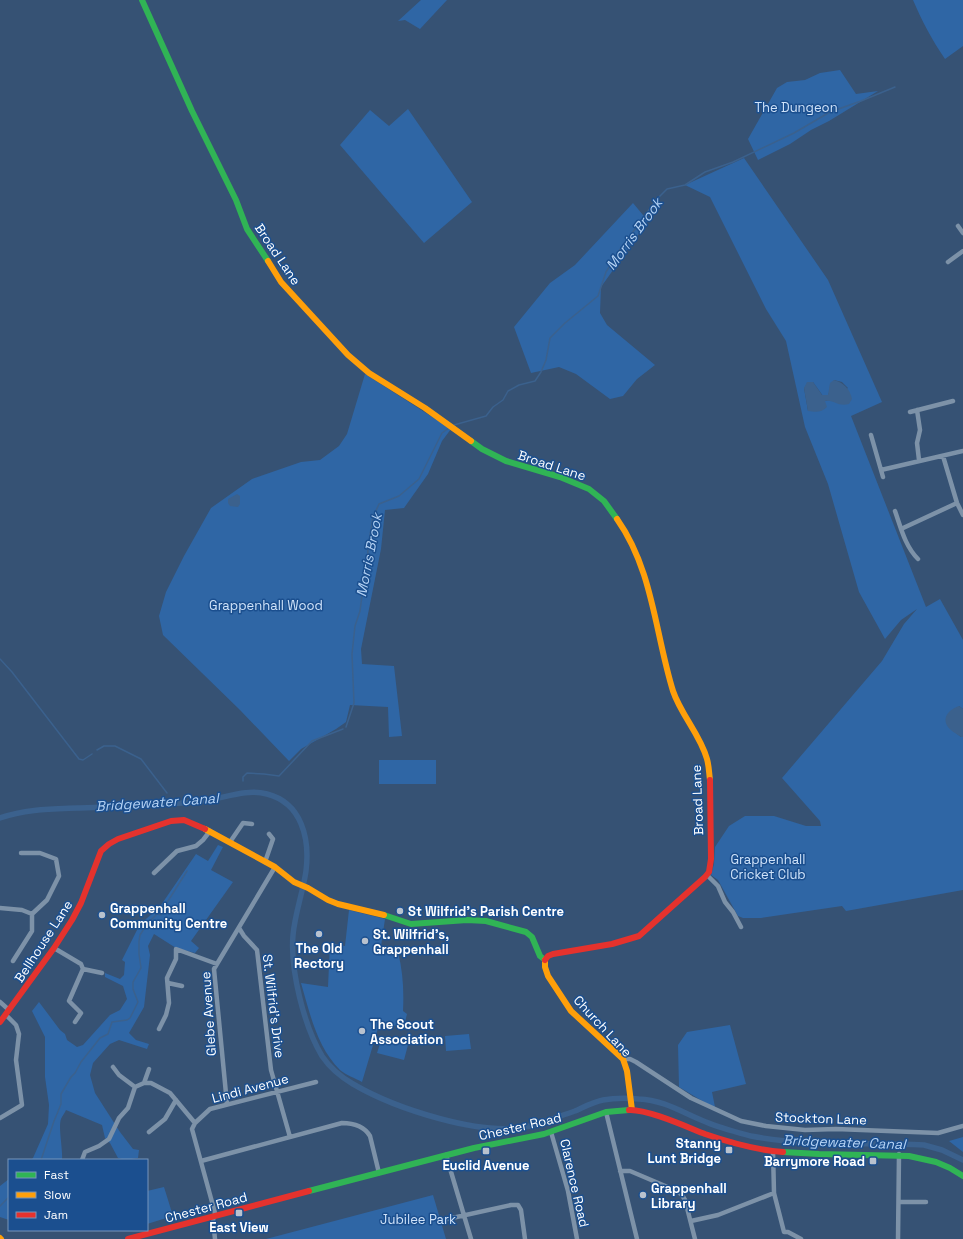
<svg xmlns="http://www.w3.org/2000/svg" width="963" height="1239" viewBox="0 0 963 1239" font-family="'Space Grotesk',sans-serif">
<rect width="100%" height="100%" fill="#365274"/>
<path fill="#2f66a5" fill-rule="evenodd" d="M421,0H447L420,29L405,20L398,21Z
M913,0H963V46L945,59C932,40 922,21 913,0Z
M840,70L856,94L878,91L829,121L811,130L790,144L758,160L748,139L777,88L787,82L805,80L820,73Z
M408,109L472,202L424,243L340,145L370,110L389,126Z
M744,158L828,280L882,402L851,416L926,607L940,599L963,640V709L959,706L951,729L961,737H963V890L846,911L842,906L761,918H743L738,916L718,880L711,875L714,864L715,847L729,826L745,816H774L806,826H821L820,821L782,778L882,661L904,624L917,609L901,620L885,639L859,592L828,484L805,427L786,341L766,309L710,197L685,185ZM834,380L842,382L848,388L830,400L825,401L808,411L804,388L813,382L823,396L828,395Z
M633,203L648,221L601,287L600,313L607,325L655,365L637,379L623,396L610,399L576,374L559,367L531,373L514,327L550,283L575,265Z
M365,374L451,429L442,441L428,474L404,508L385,510L381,549L361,649L362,664L394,666L402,736L389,737L388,707L350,705L346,722L336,729L301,749L289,761L240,710L163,635L159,616L166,592L184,556L211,508L252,479L301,462L320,460L339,446L347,434Z
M379,760H436V784H379Z
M218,845L223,847L211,870L233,882L191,941L199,948L195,953L176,948L154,934L148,946L150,955L144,1007L129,1033L136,1040L149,1044L147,1049L119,1040L110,1044L93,1063L90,1075L95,1093L120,1132L133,1149L139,1150L138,1158L125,1160L118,1158L110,1143L105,1138L102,1125L66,1110C65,1113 62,1116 61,1119C58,1127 63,1149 62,1160H31L33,1158L48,1124L49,1105L45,1077V1037L32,1011L39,1002L60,1030L65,1034L67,1040L77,1047L83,1045L110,1015L120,1010L127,999L123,986L105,977V973L120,979L124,975L125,962L122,960L140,924L159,908L196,854L208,861Z
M349,910L385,919L380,953L398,952C403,972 404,991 403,1011L407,1014L404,1026L379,1025L362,1082C355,1078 346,1075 340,1070C317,1047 310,1014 301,983L328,987L330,943L345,946Z
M730,1025L746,1084L712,1092L715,1107L714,1108L679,1087L678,1045L687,1032Z
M469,1034L471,1049L446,1051L445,1036Z
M382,1037L408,1045L404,1060L377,1053Z
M963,1137V1152L949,1141Z
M9,1179V1220L0,1217V1186Z
M164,1187L173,1216L147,1224V1191Z
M433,1195L446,1239H266Z"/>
<path fill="#3b618d" d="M834,380C844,383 850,389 852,399L849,404C837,407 834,399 825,401L827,407C821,413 816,412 808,411L804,388L807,382H813L822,395H828L830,383Z
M237,494L240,496V504L238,507L230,506L228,503V499Z
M959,706L963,709V737H961C957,734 951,731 948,727C941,717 950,709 959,706Z"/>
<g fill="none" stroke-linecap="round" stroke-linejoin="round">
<path stroke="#3b618d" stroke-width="1.5" d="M454,425L486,416L493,407L503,400L508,391L519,385L535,381L541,372L546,360L550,338L565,323L598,296L606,272L619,251L657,199L667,189L685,185L705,172L733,162L794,133L830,112L861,101L895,87
M0,659L12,672L79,759L83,760L92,754
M346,727L354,703L352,654L355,626L360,611L363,588L367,572L368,547L373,517L379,504L399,496L419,479L442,433L449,428
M97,750L104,746H115L141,759L167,793
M243,781V777L247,773L264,774L279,776L312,741L343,729
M41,1160L54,1121L57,1114L61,1104V1094L71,1077L75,1073L81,1062L100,1038L108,1034L112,1022L127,1020L130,1018L138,1002L133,989V982L141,968L139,954V941L140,935L147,924L157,914L161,915V912L187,871
M0,1206L9,1197"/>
<path stroke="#3b618d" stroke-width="5.5" d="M0,818C25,809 51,809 77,808C106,807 136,806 166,804C178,803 190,803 202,801C223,799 245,788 267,794C302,803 310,839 306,871C303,892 295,913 293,935C290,970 304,1026 322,1056C330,1068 341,1077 353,1084C394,1108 483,1138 530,1126C545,1122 560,1116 575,1111C584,1107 593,1102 603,1100C614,1098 627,1098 639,1099C664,1100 683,1113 706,1122C720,1128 736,1132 751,1136C808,1147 867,1142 924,1145L942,1150L963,1160"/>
<path stroke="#7d92a8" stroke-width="4.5" d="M958,226L963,233
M948,262L963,251
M917,410L920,430L917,443L919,460
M910,412L953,401
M871,435L883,477
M943,456L957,503L963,515
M881,470L963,451
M895,511C901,528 905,546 918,559
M901,529L957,503
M230,842L243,823L252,824
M265,862L273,839L269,834
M154,873L177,851L196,846L203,840L210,831
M707,875L718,886L725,902L733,912L741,927
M0,908L22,910L32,914L47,900L59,876L56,859L40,853H21
M239,928L244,936L257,950L271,1070L290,1137
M54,948L81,964L83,969L69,1001L81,1013L75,1022
M13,961L32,931V914
M83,969L102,973
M168,983L182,986
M0,1002L9,1010
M159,1029L166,1015L169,1003L167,978L176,959V949L217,964
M623,1059H630L636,1062L691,1098L741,1121L766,1126L805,1130L836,1129L938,1133L963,1126
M113,1067L119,1075L135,1087
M144,1083L149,1069
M227,1104L214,969L275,867
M606,1112L637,1239
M0,1118L22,1105L16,1060L19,1034L16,1025L6,1015
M149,1132L165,1119L176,1100
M551,1132L568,1191L577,1239
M773,1151L774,1193L784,1232H788L801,1239
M446,1155L471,1239
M82,1160L85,1152L99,1146L109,1139L119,1118L128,1108L135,1087L144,1083H151L170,1093L195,1123
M201,1161L342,1123C353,1123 364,1126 370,1136L379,1173
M620,1171H630L677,1191L682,1195L685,1200L695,1239
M899,1202H926
M443,1220L511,1205H518L521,1210L525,1239
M691,1221L718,1215L774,1193
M215,1239L213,1220L215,1213L192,1129L195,1123L210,1109L316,1082
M898,1239L899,1154"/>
<path stroke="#30b455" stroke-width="6" d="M142,0L192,111L236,200L247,229L268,261
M471,441L482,449L506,461L560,477L589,489L604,501L617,519
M384,915L411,924L467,920L486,921L526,932L532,937L540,956L545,960
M783,1152L819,1154L909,1156L936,1162L950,1168L963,1176
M309,1191L474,1148L544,1134L606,1112L629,1110"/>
<path stroke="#ff9f0a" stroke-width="6" d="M268,261L281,282L348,355L369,373L425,408L471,441
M617,519C653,570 655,633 673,691C681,715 700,734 707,759C709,766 709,773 710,780
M205,829L275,867L294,882L308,888L328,900L338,904L384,915
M545,960V967L548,976L571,1011L623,1059L627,1071L632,1110
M0,1238L1,1239"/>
<path stroke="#e5322d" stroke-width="6" d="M545,960L548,956L553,954L612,944L639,936L705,877L709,872L711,859L710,780
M0,1022L54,948L72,920L81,903L101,851L109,844L118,839L171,821L184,820L205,829
M629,1110C647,1109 687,1127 705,1134C731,1143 756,1150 783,1152
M128,1239L309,1191"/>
</g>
<g fill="#b9c2ce" stroke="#1b4f8f" stroke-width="1.5">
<circle cx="400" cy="911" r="4"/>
<circle cx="102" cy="915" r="4"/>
<circle cx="319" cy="934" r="4"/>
<circle cx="365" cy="941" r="4"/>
<circle cx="362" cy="1031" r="4"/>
<rect x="725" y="1146" width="8" height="8" rx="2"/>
<rect x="482" y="1147" width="8" height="8" rx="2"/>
<rect x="869" y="1157" width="8" height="8" rx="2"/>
<circle cx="643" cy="1195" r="4"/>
<rect x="235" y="1209" width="8" height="8" rx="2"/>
</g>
<g text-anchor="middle" stroke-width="3" stroke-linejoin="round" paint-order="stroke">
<g font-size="13" fill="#cfe3fa" stroke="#1b4f8f">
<text x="796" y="112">The Dungeon</text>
<text x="266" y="610">Grappenhall Wood</text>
<text x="768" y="864">Grappenhall<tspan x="768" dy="15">Cricket Club</tspan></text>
<text x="418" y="1224">Jubilee Park</text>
</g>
<g font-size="13" fill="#fff" stroke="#1b4f8f">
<text transform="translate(278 254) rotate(56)" y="5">Broad Lane</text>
<text transform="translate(552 465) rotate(18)" y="5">Broad Lane</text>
<text transform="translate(697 800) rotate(-92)" y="5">Broad Lane</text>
<text transform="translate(43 941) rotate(-57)" y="5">Bellhouse Lane</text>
<text transform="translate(274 1006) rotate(83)" y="5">St. Wilfrid's Drive</text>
<text transform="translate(208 1014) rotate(-94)" y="5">Glebe Avenue</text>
<text transform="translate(603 1026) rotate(47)" y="5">Church Lane</text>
<text transform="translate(250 1088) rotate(-15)" y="5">Lindi Avenue</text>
<text transform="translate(821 1118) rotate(2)" y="5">Stockton Lane</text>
<text transform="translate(520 1126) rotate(-13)" y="5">Chester Road</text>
<text transform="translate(575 1183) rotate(77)" y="5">Clarence Road</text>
<text transform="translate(206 1207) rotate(-15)" y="5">Chester Road</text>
</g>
<g font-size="13" font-weight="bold" fill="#fff" stroke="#1b4f8f" text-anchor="start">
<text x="110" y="913">Grappenhall<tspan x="110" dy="15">Community Centre</tspan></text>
<text x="408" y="916">St Wilfrid's Parish Centre</text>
<text x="373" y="939">St. Wilfrid's,<tspan x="373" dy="15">Grappenhall</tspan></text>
<text x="319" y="953" text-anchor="middle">The Old<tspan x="319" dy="15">Rectory</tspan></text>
<text x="370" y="1029">The Scout<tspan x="370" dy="15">Association</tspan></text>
<text x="721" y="1148" text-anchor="end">Stanny<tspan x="721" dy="15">Lunt Bridge</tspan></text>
<text x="865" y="1166" text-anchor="end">Barrymore Road</text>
<text x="486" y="1170" text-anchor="middle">Euclid Avenue</text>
<text x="651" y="1193">Grappenhall<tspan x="651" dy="15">Library</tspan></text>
<text x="239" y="1232" text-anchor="middle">East View</text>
</g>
<g font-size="14" font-style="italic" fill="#b5d3f5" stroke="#1b4f8f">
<text transform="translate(634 234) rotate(-54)" y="5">Morris Brook</text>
<text transform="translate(369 555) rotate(-79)" y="5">Morris Brook</text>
<text transform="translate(157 802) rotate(-4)" y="5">Bridgewater Canal</text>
<text transform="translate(844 1142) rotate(2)" y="5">Bridgewater Canal</text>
</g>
</g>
<rect x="8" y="1159" width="140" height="72" fill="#1b4f8f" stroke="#7695bc"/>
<rect x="16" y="1172" width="20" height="6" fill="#30b455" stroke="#7695bc"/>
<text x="44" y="1179" font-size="12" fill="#ffffff">Fast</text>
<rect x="16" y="1192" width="20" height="6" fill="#ff9f0a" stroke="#7695bc"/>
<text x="44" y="1199" font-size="12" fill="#ffffff">Slow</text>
<rect x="16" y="1212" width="20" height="6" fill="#e5322d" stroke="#7695bc"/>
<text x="44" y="1219" font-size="12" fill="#ffffff">Jam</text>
</svg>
